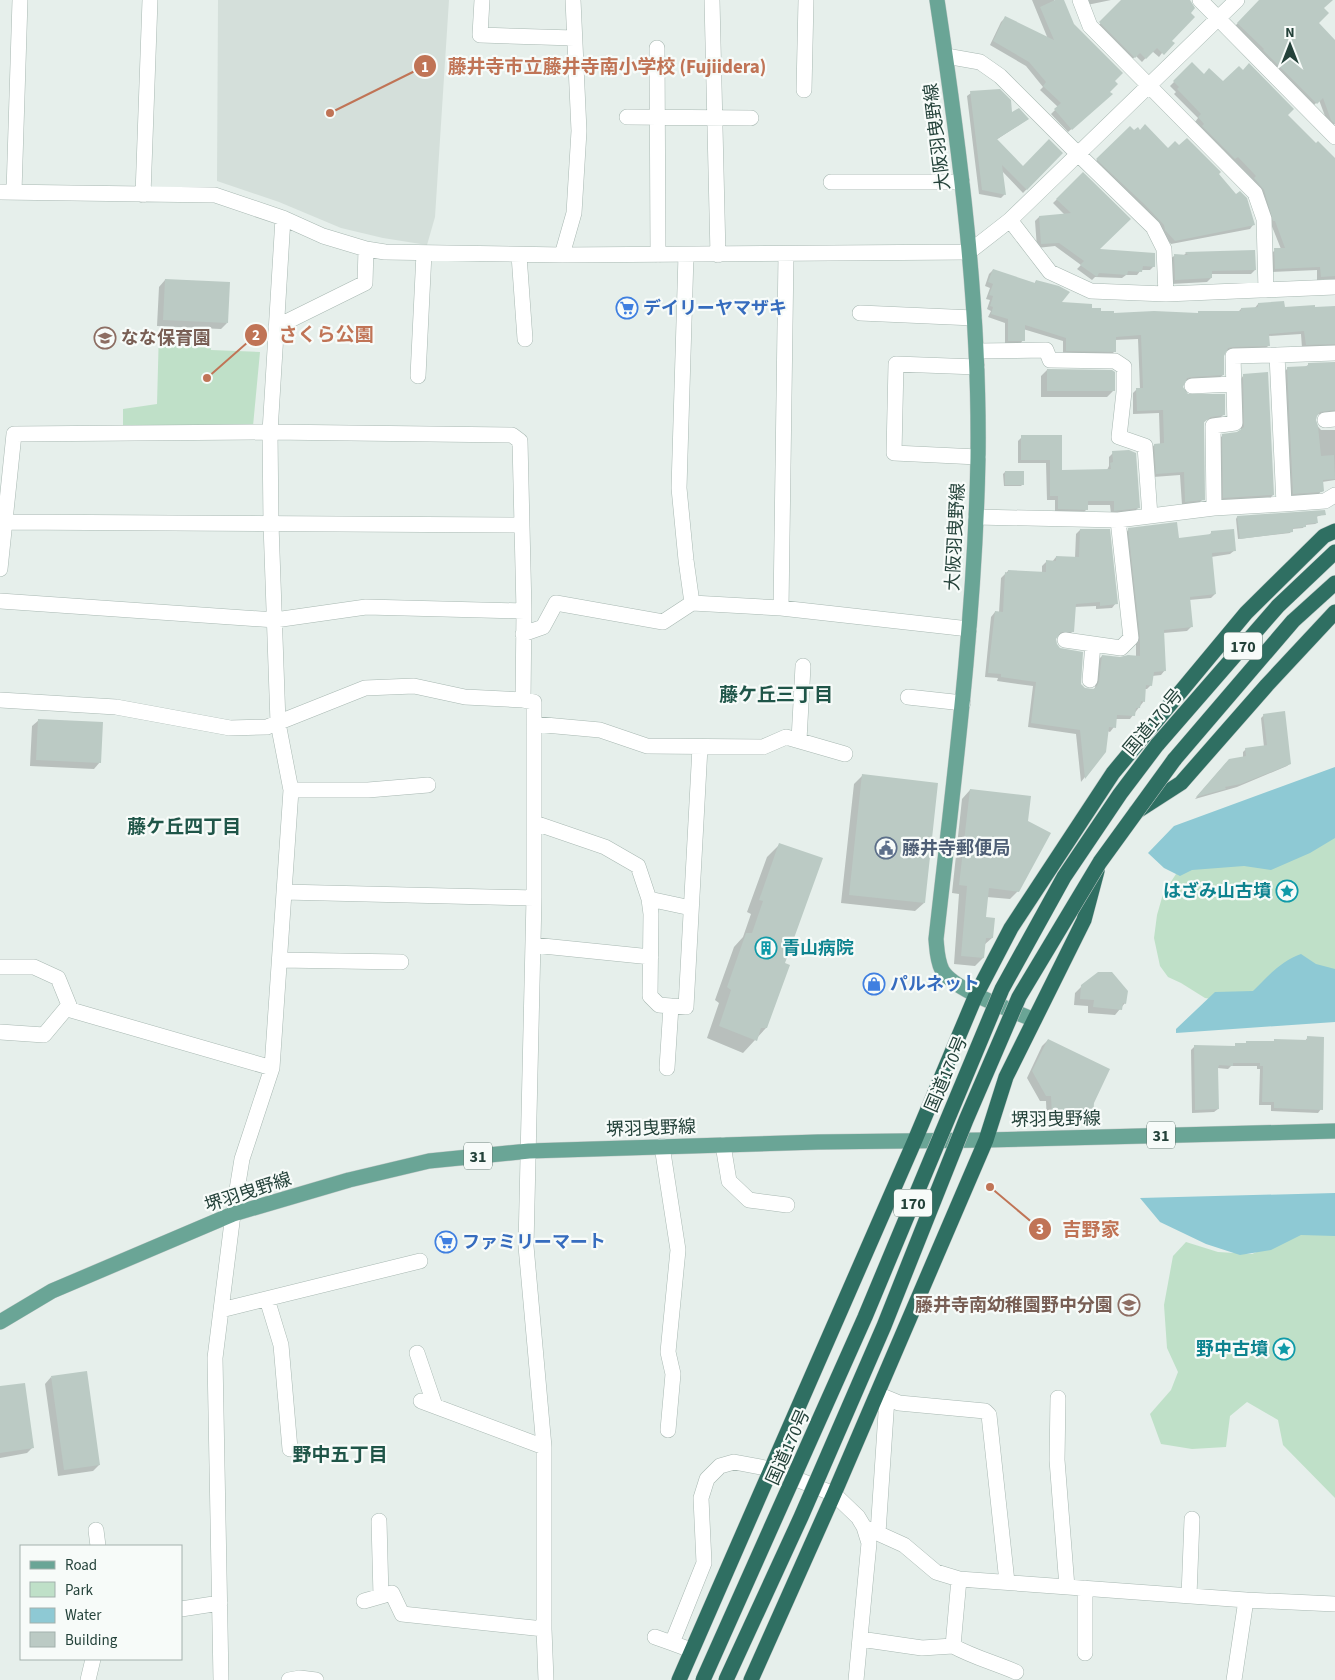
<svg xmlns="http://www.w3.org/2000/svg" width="1335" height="1680" viewBox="0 0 1335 1680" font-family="'Source Sans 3','Noto Sans JP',sans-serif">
<rect width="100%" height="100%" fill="#e6efeb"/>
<path fill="#d4dfda" d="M218,0H449L435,217L427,245L383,238L341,228L279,202L217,181Z"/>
<path fill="#bfe0c8" d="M159,330L208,331L211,350L260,352L253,426L123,425V409L157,404Z
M1335,817V981L1230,1002L1205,998L1181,983L1168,977L1160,966L1154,938L1157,915L1163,894L1176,874Z
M1335,1228V1498L1283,1445L1278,1420L1247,1402L1230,1416L1226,1447L1192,1449L1161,1444L1150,1414L1171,1390L1178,1372L1167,1348L1164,1305L1173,1256L1186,1242L1218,1252L1252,1254L1304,1231Z"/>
<path fill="#8ec9d4" d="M1335,767V838L1310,853L1271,870L1244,866L1192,870L1180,876L1164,868L1148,853L1174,826Z
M1301,954L1316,964L1335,969V1022L1176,1033V1029L1215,992L1253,991C1268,976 1281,961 1301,954Z
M1335,1193V1236L1301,1235L1271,1250L1240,1255L1206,1244L1160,1222L1140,1198Z"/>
<path fill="#0003" d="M1032,0H1054V2L1063,0L1094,74L1113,81L1107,98L1068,132L1051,114L1058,107L1040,90L1043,87L1026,66L990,45L1001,22L1005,18L1048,39Z
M1084,0H1111L1087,5Z
M1122,0H1190L1171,41L1159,57L1152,51L1142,62L1136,56L1130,61L1097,27Z
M1261,0H1317V23L1335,42V124L1330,126L1328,124L1319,100L1312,107L1234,27Z
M1192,64L1204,75L1223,83L1286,116L1316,145L1335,160V279L1317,280V270L1271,272V254L1275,250L1281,249L1271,224L1251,183L1253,180L1233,160L1230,162L1195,122L1198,118L1174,94L1176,92L1170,86Z
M971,93L1011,114L1028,119L996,140L1022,168L1062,153L1023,193L1002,171L1005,194L1001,198L979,194L967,96Z
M1130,128L1168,149L1217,174L1236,195L1253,225L1250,229L1171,244L1094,163Z
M1083,174L1098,250L1154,266L1150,270H1141L1137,275H1126L1122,278L1095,277L1092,280L1077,269L1081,265L1055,246L1037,248L1035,221L1039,217L1065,215L1053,203Z
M1254,251L1255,270L1251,274H1211V278L1207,282L1171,284L1170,259L1174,256H1183L1186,253Z
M993,270L1034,284L1036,281L1060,304L1091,309L1100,313L1197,314L1199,312H1238L1241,309H1254L1258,304L1284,308L1335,307V346L1302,348L1301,334L1268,336L1269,345L1265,349L1225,351L1222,355L1223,375L1219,378L1184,381L1181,387L1188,396L1224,414L1220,418L1206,420L1203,423V499L1199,503L1182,505L1180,475L1153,477L1151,449L1154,445L1160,444L1159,413L1133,414V393L1137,389H1140L1138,339L1115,340V351L1111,355L1063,354V341L1023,329V340L1020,344H1005V323L988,317L991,311L987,309L990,300L986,299L990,288L985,286L989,274Z
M165,280L227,323L221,329L157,326L159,287Z
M1335,363V413L1319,414L1315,416L1314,422L1321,430H1335V480L1322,482V490L1318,495L1290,497L1284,372L1288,368L1305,367L1308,365Z
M1047,370L1113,391L1107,397H1041V376Z
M1243,376L1273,495L1270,498L1221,500L1220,438L1223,435L1237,433L1241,430V379Z
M1061,436V471L1107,470L1109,466V457L1113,453L1139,507L1135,511L1111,514L1110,505H1087V509L1083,513H1055V500H1047L1046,463H1018V441L1022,437Z
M1005,472L1023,484L1021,486H1004L1003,474Z
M1324,514L1316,517L1317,523L1315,524L1305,525L1303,528L1292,529L1290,533L1238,539L1236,519L1237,517Z
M1129,529L1178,539L1209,535L1211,533L1235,550L1230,554L1211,557L1215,594L1211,598L1189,600L1191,627L1187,631L1163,633L1165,670L1161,675L1152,676L1151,685L1147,689H1144V701L1130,719H1115L1114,727L1110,732L1107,731L1105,751L1081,782L1076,734L1028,727L1033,686L997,681L998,678L985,677L991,617L995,612L999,613L1001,578L1008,571L1042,573V566L1047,561L1052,562L1056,557L1075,558L1076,534L1080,530L1116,603L1112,608L1096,609V606L1074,607L1073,631L1068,636L1057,635L1054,639L1055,644L1083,688L1090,691L1095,688L1098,660L1102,656L1120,659L1136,657V642L1125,534Z
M1264,715L1290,763L1287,766L1237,787L1195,799L1226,763L1243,758V752L1246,749L1264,747L1261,718Z
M39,720L100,762L94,769L30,766L32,726Z
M862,776L924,903L915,911L841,903L854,784Z
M970,790L1018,891L1010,899L987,897L985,918L992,938L984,945L983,958L975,966L954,964L959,894L952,893L962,799Z
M780,844L784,964L766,1028L743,1053L707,1038L719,1003L715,1000L734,947L743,937L751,914L747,912L767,857Z
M1082,986L1125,1003L1115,1015L1088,1013V1006L1074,1005L1075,993Z
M1308,1037L1321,1109L1318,1113L1271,1111V1105H1259L1260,1069H1257V1066H1231L1228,1069L1217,1068L1218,1109L1214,1112L1192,1113L1191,1050L1195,1046L1233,1048L1236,1045H1244L1247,1042H1273L1275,1040L1305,1041Z
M1048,1040L1092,1103V1116L1087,1121L1047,1123L1046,1101H1040L1027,1078L1042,1046Z
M51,1377L99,1465L93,1471L58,1476L45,1384Z
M0,1387L33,1447L27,1453L0,1458Z"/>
<path fill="#bbcac4" d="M1055,0H1064L1074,24L1123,73L1115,81L1118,84L1110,92L1113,94L1072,130L1054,109L1061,103L1043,86L1046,82L1029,62L993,41L1005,16L1054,40L1040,7Z
M1121,0H1190L1195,8L1191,13L1195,17L1172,41L1175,43L1164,55L1157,48L1146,59L1140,53L1135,58L1099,22Z
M1259,0H1333L1324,8L1329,13L1319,23L1335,40V124L1331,120L1323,98L1317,104L1263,50L1264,49L1237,23Z
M1192,62L1204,74L1209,68L1223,81L1239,66L1243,70L1249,63L1294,109L1288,115L1316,143L1318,141L1335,158V276L1321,277L1320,267L1275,269L1274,248H1285L1275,221H1273L1264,190L1254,178L1256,176L1238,157L1235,159L1202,126L1204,124L1198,117L1201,114L1177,89L1179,87L1173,81Z
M1000,89L1011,100L1012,112L1019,108L1029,119L997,139L1023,166L1049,139L1063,153L1027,190L1002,165L1006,195L982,190L970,91Z
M1145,124L1168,148L1175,141L1179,145L1187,138L1221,172L1219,174L1236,194L1240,191L1247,198L1255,225L1175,241L1165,230L1164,225L1145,205L1096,159L1130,126L1134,130L1138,127L1140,130Z
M1083,172L1131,219L1100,249L1155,253V267L1143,266L1142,272L1128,271L1127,275L1099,273L1097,277L1080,265L1084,261L1059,243L1041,244L1039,216L1071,213L1056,199Z
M1255,250L1256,270L1212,271V278L1175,280L1174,254L1188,255L1185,252Z
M993,269L1035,283L1036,280L1059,286L1070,292L1062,302L1092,304V308H1101V311H1114V313L1154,311L1198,313V311H1241V308L1258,307V303L1284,301L1285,307L1315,305V307L1335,306V344L1306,345L1304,331L1269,334L1270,346L1233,347L1228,348L1224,356V375L1192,377L1187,378L1183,387L1188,394H1225V415L1211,417L1204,422L1205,500L1185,502L1184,472L1156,474L1154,444L1164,443L1163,410L1137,411L1136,388H1143L1141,335L1116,337V352L1066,351V338L1025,325V341H1008V319L991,314L993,307L990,306L993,296L989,295L993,284L988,282Z
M165,279L230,282L228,323L163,320Z
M1335,362V410L1320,412L1317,416L1316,420L1318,426L1321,456L1334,455L1335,479L1323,480L1324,491L1322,492L1293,494L1287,367L1308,366V363Z
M1047,369L1112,370L1115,372V391H1047Z
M1268,372L1274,495L1223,498L1222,434L1237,432L1244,427L1243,374Z
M1021,435H1062V470L1111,469L1110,463L1113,462L1112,451L1129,450L1136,453L1140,508L1114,511V501H1088V510L1058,509V496H1050V460H1021Z
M1005,471H1024V485H1005Z
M1325,510L1326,515L1317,516L1318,523L1306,524V527L1293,528V532L1240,539L1237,516Z
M1177,522L1179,538L1211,534V531L1234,529L1236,551L1212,553L1216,594L1190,597L1193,627L1164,630L1166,671L1154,672L1152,686L1146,685L1145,702L1141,701L1140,708H1136L1135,716L1117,715L1116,728L1109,727L1106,752L1085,779L1080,730L1031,723L1036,682L1001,677V674L988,673L995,611L1003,612L1005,572L1008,573V570L1046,572V560L1056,561V556L1079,557L1080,529H1110L1118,604L1100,606V602L1076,604L1074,632H1061L1056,639L1057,644L1060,648L1083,652L1081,684L1085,688L1094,689L1097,686L1099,681L1102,655L1120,657L1128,655L1140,656V637L1128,528Z
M1285,711L1291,764L1241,784L1225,787L1226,789L1196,797L1229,759L1246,756L1245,748L1267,745L1263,714Z
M38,719L103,722L101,763L36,760Z
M862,774L938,783L925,903L849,895Z
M970,789L1031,796L1028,821L1051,833L1019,892L989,888L986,917L995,918L993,938H986L984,958L961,956L967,886L959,885Z
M779,843L823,858L785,963L790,965L767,1028H761L757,1041L719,1026L731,990L727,987L746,933H752L763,901L759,900Z
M1098,972H1112L1128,991L1126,1004L1123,1003L1122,1010L1093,1007L1094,1000L1080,999L1081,985Z
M1307,1036L1324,1037L1323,1110L1274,1108V1102H1262L1263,1066H1260V1063H1233V1066L1219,1065L1218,1068L1219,1109L1195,1110L1194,1045L1235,1046V1043H1246V1041H1274V1039L1307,1040Z
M1048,1039L1110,1069L1094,1103L1093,1116L1052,1117L1051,1096H1046L1032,1071Z
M87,1371L100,1465L64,1470L51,1376Z
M25,1383L34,1448L0,1453V1386Z"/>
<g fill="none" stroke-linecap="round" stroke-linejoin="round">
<g stroke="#a8b8b2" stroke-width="16">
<path id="minor" d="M482,0L480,35L574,38
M712,0L718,255
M1080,0L1090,26L1255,193L1264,219L1266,290
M1200,0L1335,137
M657,48L658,255
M946,56L980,62L1000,76L1078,154L1153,227L1164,249L1166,294
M804,90L806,0
M627,117L751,118
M831,182H962
M0,192L215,195L283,218L323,236L366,249L385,252L562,255L969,252L1010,220L1237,0
M14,192L20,0
M143,195L150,0
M1010,220L1050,272L1091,291L1166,294L1335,287
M519,255L525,339
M562,255L574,213L579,131L573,0
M686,255L679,488L686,560L692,603
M860,313L974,318
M276,327L365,283L366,249
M977,351L1046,350L1050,360L1115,361L1124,367V392L1119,437L1145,446L1150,516
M977,367L896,364L894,453L978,457
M418,376L424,253
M1192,386L1233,384
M1325,420L1335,419
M1284,504L1325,501L1335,495
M1214,508L1213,426L1235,423L1233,356L1277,355
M976,517L1118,520L1214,508L1284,504L1277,355L1335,353
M4,522L522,525
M0,569L14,434L270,432L512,435L520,441L524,611L523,700L534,702V898L526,1246L544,1447V1629L546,1680
M0,601L275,620L366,607L524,611
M781,608L786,255
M523,634L543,627L556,603L663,622L692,603L781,608L969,629
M1065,640L1121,648L1131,638L1118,520
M1090,680L1093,644
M908,697L963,703
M0,700L116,707L230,728L267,727L365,688L414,686L465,697L523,700
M534,724L600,730L647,746L763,747L786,737L845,754
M799,740L803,666
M291,790H368L428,785
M535,823L605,847L638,866L649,899L691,908
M284,892L534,898
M649,899L651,914L650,996L659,1005L671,1006
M533,945L651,957
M280,960L401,962
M0,967H34L58,978L71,1010L272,1068
M0,1032L44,1035L69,1005
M667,1068L671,1006L686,1007L700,747
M723,1145L729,1181L749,1200L787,1205
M662,1146L678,1250L668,1352L673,1374L668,1430
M267,1299L281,1345L290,1449
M221,1310L420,1261
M417,1353L435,1406
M877,1394L899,1403L985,1411L989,1415L1007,1582
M1058,1398L1057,1460L1067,1587
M421,1401L544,1447
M379,1521L381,1596
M864,1527L904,1545L936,1572L959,1579L1246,1600L1335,1604
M96,1530L98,1546
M878,1533L887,1398
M1085,1588V1653
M1189,1596L1192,1519
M364,1601L392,1593L402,1614L544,1629
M181,1609L220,1603
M655,1637L672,1643
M860,1639L922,1648L953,1646L959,1579
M953,1646C973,1657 995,1663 1016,1672
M691,1650L672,1643L704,1563L701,1498L707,1479L720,1466L734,1462L771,1469L834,1494L858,1517L864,1527L869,1543L856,1680
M88,1680L93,1659
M221,1680L215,1358L233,1214L242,1159L272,1068L291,790L278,723L271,524L270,432L283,218
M289,1680L300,1678L316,1680
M1234,1680L1246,1600"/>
</g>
<g stroke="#c2cac8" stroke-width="16">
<path id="major" d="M937,0C960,151 980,304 978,458C975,619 954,779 936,939C937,950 937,960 942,970C953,990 1012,1010 1034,1020
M0,1322L52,1291L233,1214L349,1180L429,1161L529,1151L818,1142L986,1140L1335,1131"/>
</g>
<g stroke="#c2cac8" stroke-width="16">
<path id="highway" d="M1157,745L1278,606L1335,552
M1174,760L1293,621L1335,583
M1136,812L1181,783L1267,685L1335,612
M679,1680L915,1140L976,995L1011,928L1113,773L1246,613L1324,536L1335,531
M751,1680L834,1494L986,1140L1006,1077L1084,920L1097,871"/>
</g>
<use href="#minor" stroke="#fff" stroke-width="15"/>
<use href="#major" stroke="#6aa596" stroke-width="15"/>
<use href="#highway" stroke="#2f6f62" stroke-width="15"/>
<g stroke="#c2cac8" stroke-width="16" stroke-linecap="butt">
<path id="highway-bridge" d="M703,1680L865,1317L1002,989L1064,877L1120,794L1157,745
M726,1680L801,1517L884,1326L966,1120L1019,997L1100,862L1174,760"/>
</g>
<use href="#highway-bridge" stroke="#2f6f62" stroke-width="15"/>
</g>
<defs>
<g id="supermarket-ring" transform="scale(1.125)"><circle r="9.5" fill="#f7fbf9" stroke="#3f7fe0" stroke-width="1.5"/><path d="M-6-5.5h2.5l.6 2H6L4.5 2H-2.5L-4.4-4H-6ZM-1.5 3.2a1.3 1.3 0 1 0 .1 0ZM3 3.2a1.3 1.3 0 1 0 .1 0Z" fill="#3f7fe0"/></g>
<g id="school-ring" transform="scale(1.125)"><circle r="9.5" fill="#f7fbf9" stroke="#8d6e63" stroke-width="1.5"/><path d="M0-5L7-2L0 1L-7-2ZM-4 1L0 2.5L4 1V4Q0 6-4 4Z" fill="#8d6e63"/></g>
<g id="civic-ring" transform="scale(1.125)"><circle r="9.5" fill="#f7fbf9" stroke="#5c6f8a" stroke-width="1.5"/><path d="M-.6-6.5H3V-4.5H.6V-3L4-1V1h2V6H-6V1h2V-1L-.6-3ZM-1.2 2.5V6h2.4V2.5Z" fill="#5c6f8a"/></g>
<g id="sight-ring" transform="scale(1.125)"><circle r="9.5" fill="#f7fbf9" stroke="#0f9aa8" stroke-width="1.5"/><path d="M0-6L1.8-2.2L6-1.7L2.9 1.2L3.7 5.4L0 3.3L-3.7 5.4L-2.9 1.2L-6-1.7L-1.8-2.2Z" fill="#0f9aa8"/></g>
<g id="building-ring" transform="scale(1.125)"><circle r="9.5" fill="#f7fbf9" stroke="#0f9aa8" stroke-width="1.5"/><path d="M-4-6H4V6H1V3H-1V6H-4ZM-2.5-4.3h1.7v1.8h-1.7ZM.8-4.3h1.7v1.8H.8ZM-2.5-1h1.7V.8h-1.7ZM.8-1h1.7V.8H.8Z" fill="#0f9aa8"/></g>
<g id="shop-ring" transform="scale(1.125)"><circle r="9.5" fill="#f7fbf9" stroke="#3f7fe0" stroke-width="1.5"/><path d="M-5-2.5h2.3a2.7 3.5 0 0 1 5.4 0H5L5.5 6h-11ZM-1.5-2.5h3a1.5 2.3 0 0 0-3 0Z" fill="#3f7fe0"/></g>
</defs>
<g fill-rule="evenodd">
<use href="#supermarket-ring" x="627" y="308"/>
<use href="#school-ring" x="105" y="338"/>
<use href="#civic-ring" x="886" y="848"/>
<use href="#sight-ring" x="1287" y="891"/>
<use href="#building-ring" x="766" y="948"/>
<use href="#shop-ring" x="874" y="984"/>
<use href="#supermarket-ring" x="446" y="1242"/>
<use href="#school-ring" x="1129" y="1305"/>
<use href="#sight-ring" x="1284" y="1349"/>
</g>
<g text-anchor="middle" stroke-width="4.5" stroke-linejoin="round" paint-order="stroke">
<g fill="#f7fbf9" stroke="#637a73" stroke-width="1">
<rect x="1224" y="632.5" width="38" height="27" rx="4"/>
<rect x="1147" y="1121.5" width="28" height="27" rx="4"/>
<rect x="464" y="1142.5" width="28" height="27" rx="4"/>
<rect x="894" y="1189.5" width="38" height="27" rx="4"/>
</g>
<g font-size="16" font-weight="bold" fill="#24423a">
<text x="1243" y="652">170</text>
<text x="1161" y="1141">31</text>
<text x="478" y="1162">31</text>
<text x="913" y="1209">170</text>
</g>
<g font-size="18" fill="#24423a" stroke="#f7fbf9">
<text transform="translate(937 137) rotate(-97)" y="6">大阪羽曳野線</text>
<text transform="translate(955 537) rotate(-87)" y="6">大阪羽曳野線</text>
<text transform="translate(1153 722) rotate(-50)" y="6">国道170号</text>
<text transform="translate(946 1074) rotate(-67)" y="6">国道170号</text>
<text transform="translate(1056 1119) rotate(-1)" y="6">堺羽曳野線</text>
<text transform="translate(651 1128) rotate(-2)" y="6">堺羽曳野線</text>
<text transform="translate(248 1192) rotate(-18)" y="6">堺羽曳野線</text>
<text transform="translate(788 1447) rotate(-66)" y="6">国道170号</text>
</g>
<g font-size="18" font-weight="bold" fill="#366cbe" stroke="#f7fbf9" text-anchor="start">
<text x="643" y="314">デイリーヤマザキ</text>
<text x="890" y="990">パルネット</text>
<text x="462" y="1248">ファミリーマート</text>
</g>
<g font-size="18" font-weight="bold" fill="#785e54" stroke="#f7fbf9" text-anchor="start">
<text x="121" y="344">なな保育園</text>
<text x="1113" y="1311" text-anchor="end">藤井寺南幼稚園野中分園</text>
</g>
<g font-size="18" font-weight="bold" fill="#4e5e75" stroke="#f7fbf9" text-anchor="start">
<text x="902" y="854">藤井寺郵便局</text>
</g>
<g font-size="18" font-weight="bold" fill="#0d838f" stroke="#f7fbf9" text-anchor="end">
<text x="1271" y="897">はざみ山古墳</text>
<text x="782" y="954" text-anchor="start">青山病院</text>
<text x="1268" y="1355">野中古墳</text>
</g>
<g font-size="19" font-weight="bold" fill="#1f5548" stroke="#f7fbf9">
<text x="776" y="701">藤ケ丘三丁目</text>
<text x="184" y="833">藤ケ丘四丁目</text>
<text x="340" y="1461">野中五丁目</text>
</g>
</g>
<path fill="none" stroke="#c07456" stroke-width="2" d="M330 113L425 66M207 378L256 335M990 1187L1040 1229"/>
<g fill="#c07456" stroke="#f7fbf9" stroke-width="2">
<circle cx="330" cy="113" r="5"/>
<circle cx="207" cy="378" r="5"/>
<circle cx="990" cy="1187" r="5"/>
<circle cx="425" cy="66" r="12"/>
<circle cx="256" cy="335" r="12"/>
<circle cx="1040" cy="1229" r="12"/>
</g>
<g font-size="15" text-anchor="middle" font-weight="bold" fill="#fff">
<text x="425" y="72">1</text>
<text x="256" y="340">2</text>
<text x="1040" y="1234">3</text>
</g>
<g font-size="19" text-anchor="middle" font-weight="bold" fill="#c07456" stroke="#f7fbf9" stroke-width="4.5" stroke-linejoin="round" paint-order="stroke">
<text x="607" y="73">藤井寺市立藤井寺南小学校 (Fujiidera)</text>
<text x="326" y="341">さくら公園</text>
<text x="1091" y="1236">吉野家</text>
</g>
<rect x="20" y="1545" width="162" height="115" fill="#f7fbf9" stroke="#a3b1ad"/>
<rect x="30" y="1561" width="25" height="8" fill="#6aa596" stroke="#a3b1ad"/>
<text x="65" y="1570" font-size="15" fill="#24423a">Road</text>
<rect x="30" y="1582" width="25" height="15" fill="#bfe0c8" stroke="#a3b1ad"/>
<text x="65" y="1595" font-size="15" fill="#24423a">Park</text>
<rect x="30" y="1608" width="25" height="15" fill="#8ec9d4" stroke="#a3b1ad"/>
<text x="65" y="1620" font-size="15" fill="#24423a">Water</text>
<rect x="30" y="1632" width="25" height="15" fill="#bbcac4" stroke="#a3b1ad"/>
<text x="65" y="1645" font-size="15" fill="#24423a">Building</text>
<g transform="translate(1290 45)" stroke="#f7fbf9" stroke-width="4" paint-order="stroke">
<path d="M0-4L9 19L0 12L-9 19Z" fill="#24423a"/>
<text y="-8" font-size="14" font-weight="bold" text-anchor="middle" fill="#24423a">N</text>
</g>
</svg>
